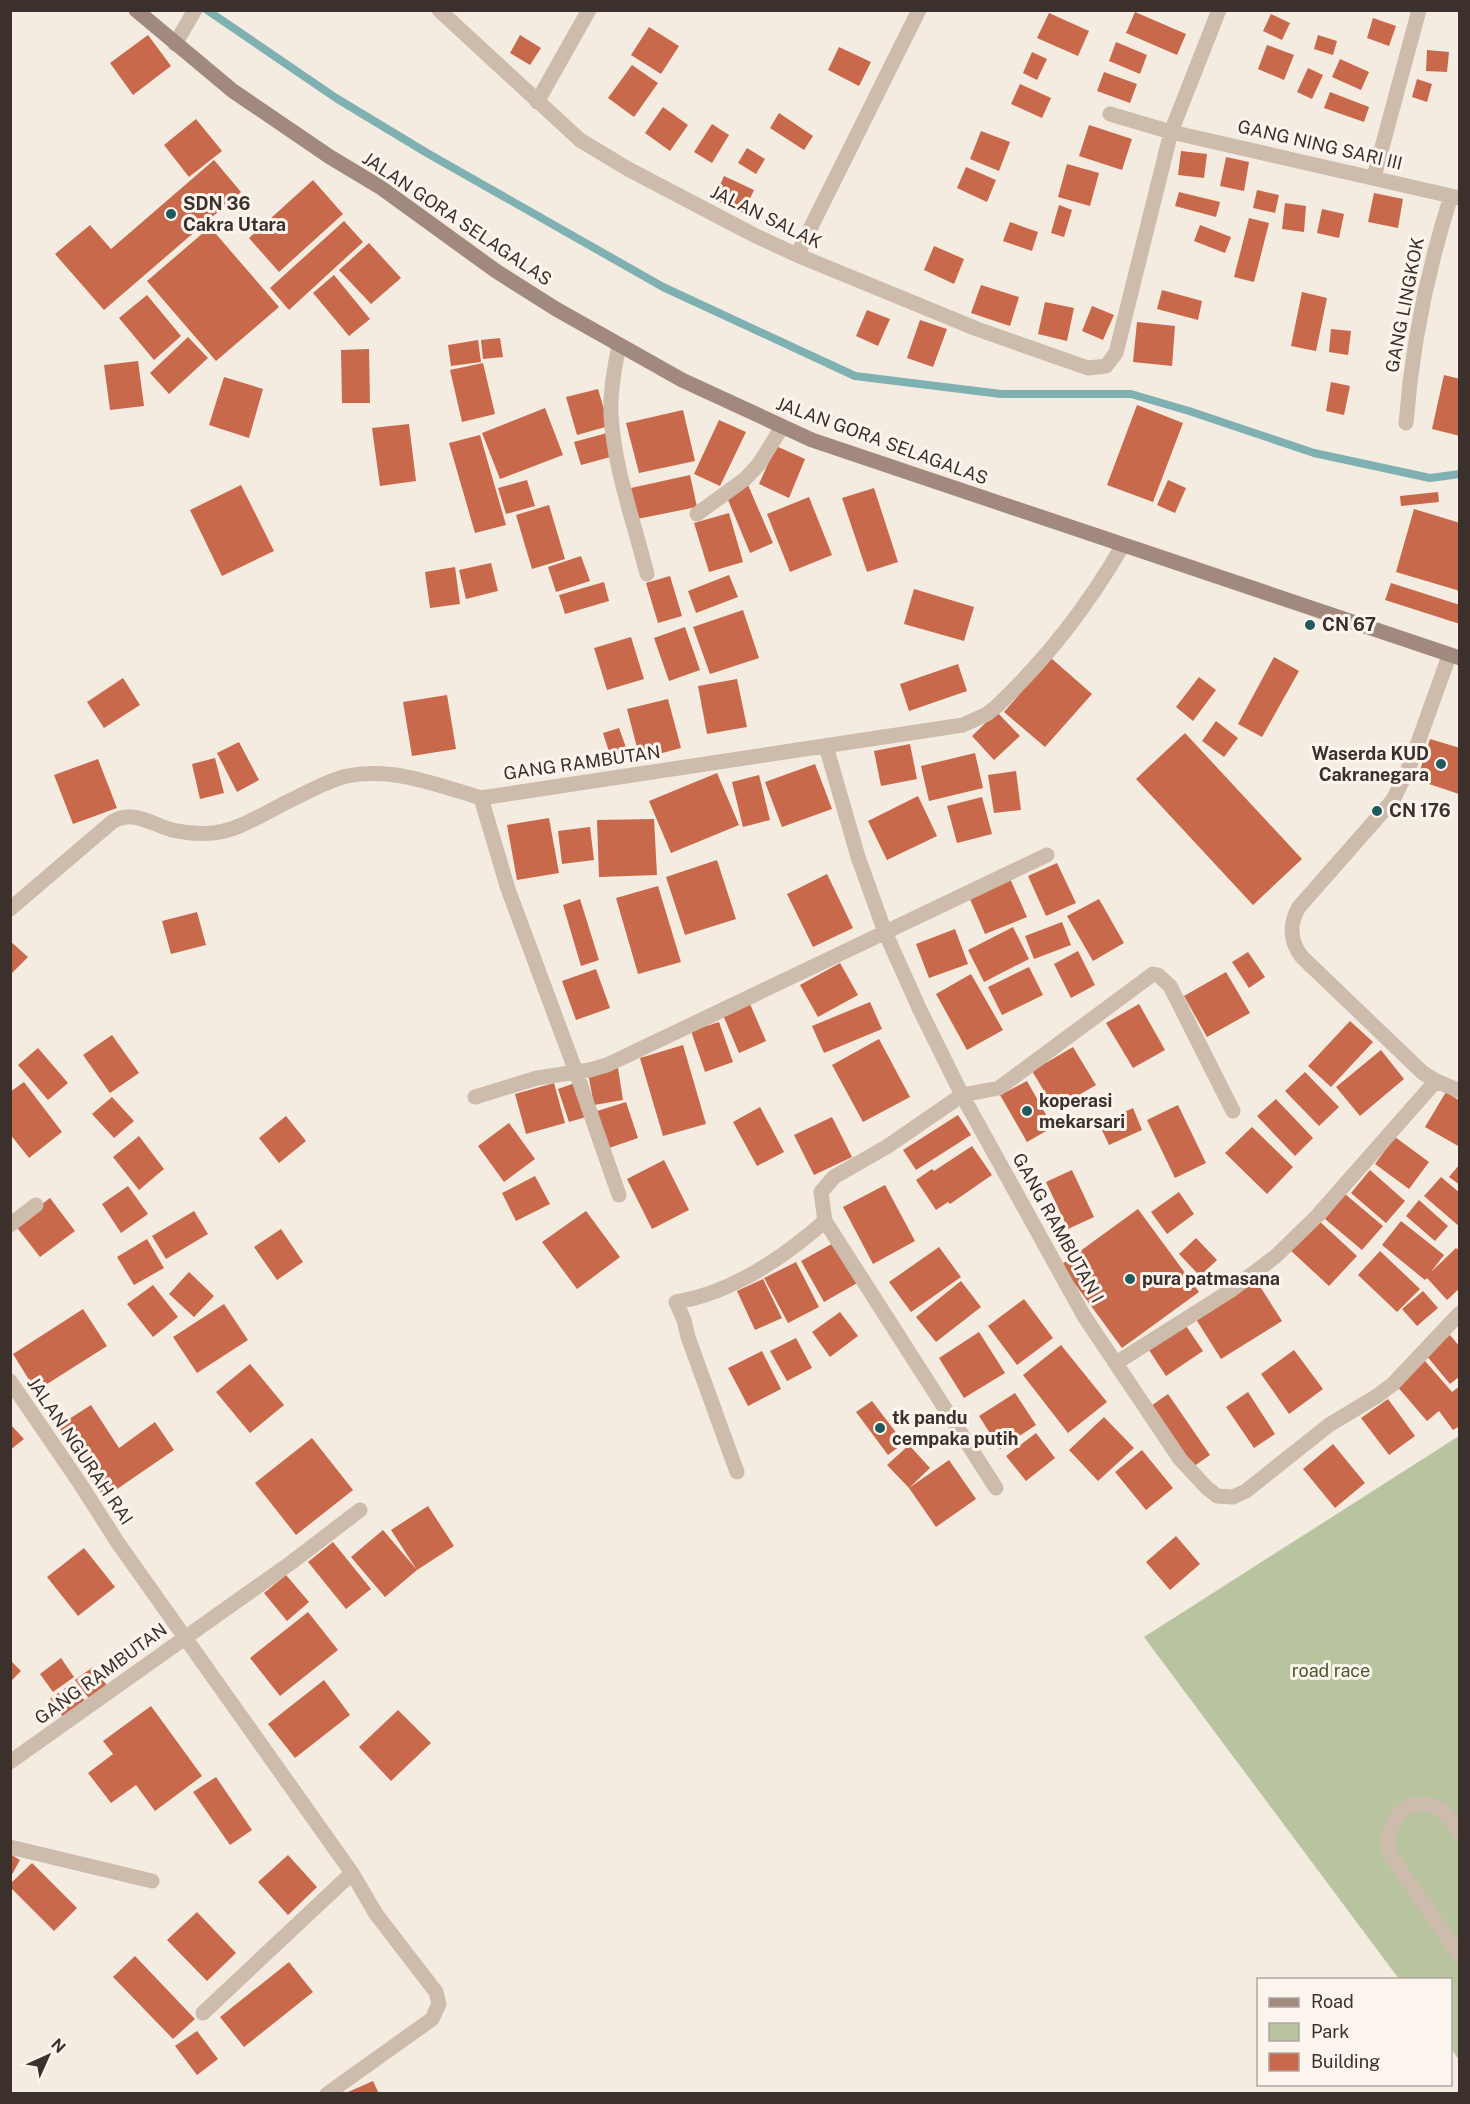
<svg xmlns="http://www.w3.org/2000/svg" width="1470" height="2104" viewBox="0 0 1470 2104" font-family="'Public Sans',sans-serif">
<rect width="100%" height="100%" fill="#f4ebe1"/>
<path fill="#b8c4a0" d="M1459,1436V2060L1451,2048L1450,1980L1399,1979L1144,1637Z"/>
<g fill="none" stroke-linecap="round" stroke-linejoin="round">
<path stroke="#7fb0b2" stroke-width="8" d="M207,10L336,98L427,153L663,287L855,376L1001,394H1131L1189,411L1314,453L1430,478L1460,474"/>
</g>
<path fill="#c8694b" d="M1135,12L1186,34L1177,55L1126,33Z
M1049,13L1089,31L1078,56L1037,38Z
M1271,14L1290,23L1282,40L1263,31Z
M1373,18L1396,26L1389,46L1367,38Z
M649,27L679,46L661,74L631,55Z
M148,35L171,66L133,95L110,63Z
M520,35L541,48L530,65L510,53Z
M1318,35L1337,41L1333,55L1314,49Z
M1116,42L1147,55L1140,74L1109,61Z
M1267,45L1294,55L1284,80L1258,69Z
M839,47L871,62L859,86L828,70Z
M1427,50L1449,52L1447,72L1426,71Z
M1032,52L1047,59L1037,80L1023,73Z
M1340,59L1369,72L1361,90L1332,77Z
M632,65L658,83L634,117L608,98Z
M1308,68L1323,75L1312,99L1297,92Z
M1104,72L1137,84L1130,103L1097,91Z
M1417,79L1432,84L1427,102L1412,97Z
M1020,84L1051,98L1042,118L1011,104Z
M1330,92L1369,107L1364,122L1324,108Z
M663,107L688,125L670,151L645,133Z
M779,113L813,136L804,150L770,128Z
M196,119L222,151L189,177L164,145Z
M712,124L729,135L712,163L694,152Z
M1089,125L1132,139L1122,170L1079,156Z
M981,131L1010,142L999,171L970,159Z
M747,148L765,159L756,174L738,163Z
M1181,151L1207,154L1204,178L1178,175Z
M1226,157L1249,162L1244,191L1220,186Z
M214,160L241,192L104,310L55,254L90,225L111,249Z
M1067,164L1099,173L1090,206L1058,197Z
M966,167L996,180L987,202L957,188Z
M724,176L754,190L743,213L714,199Z
M313,180L343,214L279,272L249,238Z
M1257,190L1279,195L1275,213L1253,208Z
M1179,192L1220,202L1216,217L1175,206Z
M1374,193L1403,199L1398,228L1368,222Z
M1285,203L1306,206L1304,232L1282,229Z
M1059,205L1072,210L1064,237L1051,233Z
M1322,209L1344,214L1339,238L1317,233Z
M1249,218L1269,223L1254,282L1234,277Z
M344,221L363,242L289,310L270,288Z
M1010,222L1038,232L1032,251L1003,241Z
M1200,225L1231,237L1225,253L1194,241Z
M210,227L279,307L216,361L147,281Z
M369,243L401,278L371,304L339,270Z
M934,246L964,259L954,284L924,270Z
M334,275L370,319L349,336L313,293Z
M981,285L1019,297L1010,326L971,313Z
M1162,290L1202,301L1198,320L1157,309Z
M1302,292L1327,298L1316,351L1291,346Z
M147,295L181,336L154,360L119,318Z
M1045,302L1074,308L1067,341L1038,334Z
M1092,306L1114,315L1103,340L1082,331Z
M867,310L890,319L878,346L856,336Z
M920,320L947,329L933,367L907,358Z
M1137,322L1175,326L1172,366L1133,362Z
M1331,329L1351,331L1348,355L1329,352Z
M188,337L208,358L169,394L150,373Z
M500,338L503,357L483,359L481,340Z
M478,340L481,362L451,366L448,345Z
M369,349L370,403H342L341,350Z
M138,361L144,406L110,410L104,365Z
M483,363L495,414L462,422L450,370Z
M1444,375L1460,379V436L1432,429Z
M224,377L263,389L249,438L209,425Z
M1331,382L1350,386L1344,415L1326,411Z
M598,389L609,426L577,435L566,397Z
M1137,405L1183,423L1153,502L1107,485Z
M545,408L563,455L500,479L482,433Z
M683,410L695,461L639,473L626,423Z
M719,420L746,432L720,486L694,474Z
M409,424L416,481L380,486L372,428Z
M607,433L614,456L581,465L574,442Z
M480,435L506,525L475,533L449,443Z
M776,446L805,459L789,498L759,484Z
M690,475L697,507L637,519L631,488Z
M527,480L535,506L506,514L498,488Z
M1168,480L1186,488L1175,513L1157,505Z
M241,485L274,551L222,576L190,510Z
M748,485L773,543L750,553L726,495Z
M874,488L898,562L867,572L842,498Z
M1438,492L1439,502L1401,506L1400,496Z
M809,497L832,555L790,572L767,514Z
M549,505L565,559L532,569L516,515Z
M1414,509L1460,523V591L1396,572Z
M729,513L743,562L709,572L694,523Z
M581,556L590,581L556,592L548,567Z
M491,563L498,591L466,599L459,570Z
M455,567L460,604L430,608L425,572Z
M729,575L738,597L696,613L688,591Z
M670,576L682,616L658,623L646,583Z
M604,582L609,601L565,614L559,595Z
M1391,583L1460,605V624L1385,600Z
M914,589L974,607L964,641L904,624Z
M743,610L759,658L710,674L693,627Z
M685,627L700,670L669,681L654,638Z
M631,637L644,679L607,690L594,648Z
M1274,657L1299,671L1262,737L1238,724Z
M1051,658L1092,694L1045,747L1004,712Z
M958,664L967,691L909,711L900,684Z
M1199,677L1216,690L1193,721L1176,707Z
M123,678L140,705L104,728L87,702Z
M737,679L747,727L707,734L698,686Z
M447,695L456,749L412,756L403,702Z
M668,699L681,748L640,759L627,709Z
M997,712L1020,736L994,760L972,736Z
M1216,721L1238,738L1224,757L1202,741Z
M619,728L627,750L610,755L603,733Z
M1185,733L1302,859L1253,905L1136,779Z
M1430,739L1460,748L1459,794L1417,780Z
M239,742L259,780L237,792L217,753Z
M910,744L917,779L881,786L874,751Z
M975,753L983,788L929,801L921,766Z
M215,758L224,793L200,799L192,764Z
M98,759L117,808L73,824L54,775Z
M815,764L832,809L782,827L765,782Z
M1016,771L1021,810L994,813L988,775Z
M717,773L739,825L671,853L649,801Z
M759,775L770,820L743,827L732,782Z
M918,796L937,836L887,860L868,821Z
M982,797L992,834L957,843L947,806Z
M549,818L559,873L517,880L507,825Z
M654,819L657,875L599,877L597,820Z
M590,827L594,860L562,864L558,831Z
M717,860L736,919L685,935L666,877Z
M1057,863L1076,903L1046,916L1028,876Z
M827,874L853,928L813,947L787,894Z
M1008,874L1027,917L985,934L967,892Z
M658,886L681,962L638,974L616,898Z
M580,899L599,960L581,966L563,905Z
M1099,899L1124,943L1093,961L1067,916Z
M197,912L206,945L171,954L162,921Z
M1062,922L1071,945L1034,959L1025,936Z
M1013,927L1029,959L984,982L968,950Z
M955,929L968,964L929,978L916,944Z
M10,941L28,957L10,975Z
M1078,951L1095,985L1071,998L1054,964Z
M1248,952L1265,977L1249,988L1232,962Z
M840,963L858,995L818,1017L800,985Z
M1029,967L1043,995L1002,1015L988,987Z
M596,969L610,1008L576,1020L562,981Z
M1226,972L1250,1013L1207,1037L1184,996Z
M971,974L1003,1030L967,1050L936,994Z
M870,1002L882,1029L824,1053L812,1026Z
M750,1004L766,1041L739,1053L723,1015Z
M1139,1004L1165,1050L1133,1068L1106,1023Z
M1350,1021L1373,1042L1331,1087L1308,1066Z
M719,1022L733,1062L705,1072L691,1031Z
M112,1035L139,1073L110,1093L83,1055Z
M879,1039L910,1097L863,1122L832,1065Z
M683,1045L706,1124L663,1136L640,1058Z
M1073,1047L1096,1085L1055,1109L1032,1071Z
M38,1048L68,1083L48,1100L18,1065Z
M1381,1050L1404,1079L1360,1116L1336,1087Z
M618,1068L623,1100L594,1105L588,1073Z
M1305,1072L1339,1107L1319,1126L1285,1091Z
M1027,1081L1053,1127L1027,1142L1000,1095Z
M24,1082L62,1132L29,1158L10,1134V1092Z
M554,1083L565,1123L526,1134L515,1094Z
M575,1083L586,1117L569,1122L558,1089Z
M1446,1092L1460,1101V1147L1425,1127Z
M112,1097L134,1121L114,1138L92,1114Z
M1276,1099L1313,1138L1295,1156L1257,1116Z
M626,1102L638,1138L606,1149L594,1112Z
M1178,1105L1206,1163L1175,1178L1147,1120Z
M760,1107L784,1152L757,1166L733,1122Z
M1133,1108L1142,1130L1109,1145L1099,1124Z
M958,1115L971,1135L916,1170L903,1150Z
M286,1116L306,1141L279,1163L259,1138Z
M832,1117L852,1157L814,1175L794,1135Z
M509,1123L535,1159L504,1182L478,1146Z
M1252,1127L1293,1167L1267,1194L1225,1153Z
M139,1136L164,1169L139,1190L113,1157Z
M1395,1137L1429,1162L1409,1189L1375,1164Z
M972,1146L992,1175L950,1204L948,1202L936,1210L916,1180L932,1169L934,1171Z
M664,1160L689,1210L652,1229L627,1179Z
M1460,1164V1185L1449,1177Z
M1072,1170L1094,1217L1068,1229L1046,1182Z
M1370,1170L1405,1201L1386,1223L1351,1193Z
M535,1176L550,1204L516,1221L502,1193Z
M1441,1177L1460,1193V1227L1424,1196Z
M885,1185L915,1241L873,1264L843,1207Z
M128,1186L148,1214L121,1233L102,1204Z
M1179,1192L1194,1214L1167,1234L1151,1212Z
M1345,1194L1383,1226L1362,1250L1325,1219Z
M50,1198L75,1231L40,1257L15,1225Z
M1419,1200L1448,1226L1435,1241L1406,1216Z
M1138,1209L1199,1292L1122,1348L1061,1265Z
M194,1211L208,1234L166,1259L152,1236Z
M586,1211L620,1257L577,1289L542,1242Z
M1317,1219L1357,1256L1329,1286L1289,1249Z
M1401,1221L1444,1255L1431,1272L1456,1248L1460,1251V1288L1447,1300L1427,1278L1425,1280L1382,1245Z
M281,1229L303,1262L277,1280L254,1247Z
M1196,1238L1217,1260L1200,1276L1179,1254Z
M147,1239L164,1268L134,1285L117,1257Z
M837,1241L859,1282L824,1302L801,1261Z
M939,1247L961,1277L911,1312L889,1282Z
M1380,1251L1420,1289L1397,1312L1358,1275Z
M796,1262L819,1307L788,1323L764,1278Z
M189,1272L214,1296L194,1317L169,1294Z
M1254,1277L1282,1321L1221,1359L1194,1316Z
M763,1279L782,1318L755,1330L737,1291Z
M961,1281L981,1307L936,1342L916,1317Z
M153,1285L178,1317L153,1337L127,1304Z
M1423,1291L1438,1308L1417,1326L1402,1309Z
M1024,1299L1053,1338L1017,1365L988,1326Z
M224,1304L248,1340L197,1373L173,1337Z
M83,1309L107,1346L36,1391L13,1354Z
M840,1312L858,1336L830,1357L812,1332Z
M1184,1323L1203,1351L1166,1376L1147,1347Z
M979,1332L1005,1373L964,1398L939,1358Z
M1450,1335L1460,1347V1376L1450,1384L1426,1355Z
M796,1338L812,1368L787,1381L770,1351Z
M1061,1345L1107,1402L1068,1433L1023,1375Z
M1294,1350L1323,1389L1289,1414L1261,1374Z
M762,1351L781,1389L748,1406L728,1368Z
M1425,1361L1452,1392L1460,1386V1426L1453,1430L1439,1411L1427,1421L1396,1385Z
M250,1364L284,1405L250,1433L216,1392Z
M1248,1392L1275,1434L1254,1448L1226,1407Z
M1015,1393L1036,1425L1000,1449L979,1416Z
M1168,1394L1210,1455L1193,1467L1151,1406Z
M1388,1399L1415,1436L1389,1455L1361,1418Z
M872,1401L904,1443L888,1455L856,1412Z
M91,1405L119,1448L155,1422L174,1450L104,1498L58,1426Z
M1104,1417L1134,1448L1098,1481L1069,1450Z
M10,1424L24,1439L10,1450Z
M1036,1433L1055,1458L1026,1481L1006,1456Z
M312,1438L353,1490L296,1535L255,1483Z
M1333,1444L1365,1483L1335,1508L1303,1469Z
M909,1445L930,1468L909,1488L949,1460L976,1499L936,1527L909,1488L887,1465Z
M1142,1450L1173,1488L1146,1510L1115,1472Z
M428,1506L454,1546L417,1570L391,1530Z
M383,1530L417,1570L385,1597L351,1557Z
M1176,1536L1200,1564L1170,1590L1146,1562Z
M333,1542L371,1589L346,1609L308,1562Z
M84,1548L115,1587L78,1616L47,1577Z
M286,1575L309,1602L287,1621L264,1593Z
M308,1612L338,1650L280,1696L250,1658Z
M61,1658L74,1677L53,1692L40,1674Z
M10,1660L21,1671L10,1682Z
M93,1667L109,1688L91,1701L75,1680Z
M324,1680L350,1715L295,1758L268,1724Z
M72,1683L88,1705L66,1721L50,1699Z
M151,1706L202,1776L155,1811L136,1785L111,1803L88,1773L113,1754L103,1741Z
M398,1710L431,1743L391,1781L359,1747Z
M216,1777L252,1830L230,1845L193,1792Z
M10,1854L20,1860L10,1878Z
M288,1855L317,1887L288,1915L258,1882Z
M32,1863L77,1908L54,1931L10,1887V1884Z
M197,1912L236,1953L207,1981L167,1940Z
M135,1956L195,2019L173,2039L113,1977Z
M289,1962L313,1992L244,2047L220,2017Z
M197,2031L218,2059L197,2075L175,2046Z
M373,2081L379,2094H349L348,2092Z"/>
<g fill="none" stroke-linecap="round" stroke-linejoin="round">
<path stroke="#cdbbac" stroke-width="15" d="M1460,1833C1454,1825 1450,1816 1441,1810C1409,1790 1379,1824 1391,1856L1460,1956"/>
<path stroke="#cdbbac" stroke-width="15" d="M439,10L580,140L628,169L756,236L797,255L977,329L1088,368L1106,366L1116,353L1171,132L1219,10
M175,44L195,10
M537,102L589,10
M1110,114L1171,132L1460,198
M1374,177L1419,10
M797,255L919,10
M619,346C614,369 610,392 611,415C614,468 634,522 647,574
M1406,423C1412,345 1427,271 1451,196
M697,514L745,479L759,464L782,427
M1449,656L1410,765L1393,800L1299,907C1289,924 1290,942 1302,957L1423,1073L1436,1081L1460,1091
M826,746L858,857L885,932L919,1008L962,1095L1084,1316L1180,1459L1206,1487L1217,1496L1233,1497L1246,1491L1329,1425L1377,1396L1393,1384L1460,1313
M481,798L508,889L576,1072L619,1195
M10,909L112,822C133,809 151,824 172,830C185,833 200,834 213,833C237,831 263,814 285,803C305,794 325,781 347,776C394,767 438,785 481,798L963,725L987,714L997,706C1048,657 1087,607 1123,545
M475,1097L537,1078L590,1070L607,1065L1047,855
M825,1221L996,1488
M10,1225L36,1205
M1116,1363L1230,1291L1276,1256L1318,1215L1436,1081
M10,1381L79,1482L118,1543L352,1873L376,1914L436,1992L439,2004L432,2019L327,2094
M737,1472L688,1337L684,1320L676,1302C732,1293 783,1258 825,1221L821,1192L834,1177L888,1146L962,1095L999,1088L1153,974L1158,975L1170,986L1233,1111
M10,1762L292,1562L360,1510
M10,1847L152,1881
M203,2013L352,1873"/>
<path stroke="#a18a7d" stroke-width="15" d="M136,10L233,91L330,157L380,187L496,271L556,309L682,380L812,440L1460,658"/>
</g>
<g fill="#1f5a5e" stroke="#fbf5ee" stroke-width="2">
<circle cx="171" cy="214" r="6"/>
<circle cx="1310" cy="625" r="6"/>
<circle cx="1441" cy="764" r="6"/>
<circle cx="1377" cy="811" r="6"/>
<circle cx="1027" cy="1111" r="6"/>
<circle cx="1130" cy="1279" r="6"/>
<circle cx="880" cy="1428" r="6"/>
</g>
<g text-anchor="middle" stroke-width="6" stroke-linejoin="round" paint-order="stroke">
<g font-size="18" fill="#3b302b" stroke="#fbf5ee">
<text transform="translate(1320 145) rotate(13)" y="6">GANG NING SARI III</text>
<text transform="translate(766 217) rotate(26)" y="6">JALAN SALAK</text>
<text transform="translate(457 219) rotate(34)" y="6">JALAN GORA SELAGALAS</text>
<text transform="translate(1405 305) rotate(-79)" y="6">GANG LINGKOK</text>
<text transform="translate(882 441) rotate(20)" y="6">JALAN GORA SELAGALAS</text>
<text transform="translate(582 763) rotate(-8)" y="6">GANG RAMBUTAN</text>
<text transform="translate(1058 1228) rotate(61)" y="6">GANG RAMBUTAN I</text>
<text transform="translate(80 1451) rotate(56)" y="6">JALAN NGURAH RAI</text>
<text transform="translate(101 1674) rotate(-36)" y="6">GANG RAMBUTAN</text>
</g>
<g font-size="18" font-weight="bold" fill="#3b302b" stroke="#fbf5ee" text-anchor="start">
<text x="183" y="210">SDN 36<tspan x="183" dy="21">Cakra Utara</tspan></text>
<text x="1322" y="631">CN 67</text>
<text x="1429" y="760" text-anchor="end">Waserda KUD<tspan x="1429" dy="21">Cakranegara</tspan></text>
<text x="1389" y="817">CN 176</text>
<text x="1039" y="1107">koperasi<tspan x="1039" dy="21">mekarsari</tspan></text>
<text x="1142" y="1285">pura patmasana</text>
<text x="892" y="1424">tk pandu<tspan x="892" dy="21">cempaka putih</tspan></text>
</g>
<g font-size="18" fill="#4a5a2e" stroke="#fbf5ee">
<text x="1331" y="1677">road race</text>
</g>
</g>
<rect width="1470" height="2104" fill="none" stroke="#3b302b" stroke-width="24"/>
<rect x="1257" y="1978" width="195" height="108" fill="#fbf5ee" stroke="#aea6a0" stroke-width="1.5"/>
<rect x="1269" y="1998" width="30" height="9" fill="#a18a7d" stroke="#aea6a0" stroke-width="1.5"/>
<text x="1311" y="2008" font-size="18" fill="#3b302b">Road</text>
<rect x="1269" y="2023" width="30" height="18" fill="#b8c4a0" stroke="#aea6a0" stroke-width="1.5"/>
<text x="1311" y="2038" font-size="18" fill="#3b302b">Park</text>
<rect x="1269" y="2053" width="30" height="18" fill="#c8694b" stroke="#aea6a0" stroke-width="1.5"/>
<text x="1311" y="2068" font-size="18" fill="#3b302b">Building</text>
<g transform="translate(48 2056) rotate(45)" stroke="#fbf5ee" stroke-width="4.5" paint-order="stroke">
<path d="M0-4.5L10 22L0 15L-10 22Z" fill="#3b302b"/>
<text y="-9" font-size="16" font-weight="bold" text-anchor="middle" fill="#3b302b">N</text>
</g>
</svg>
